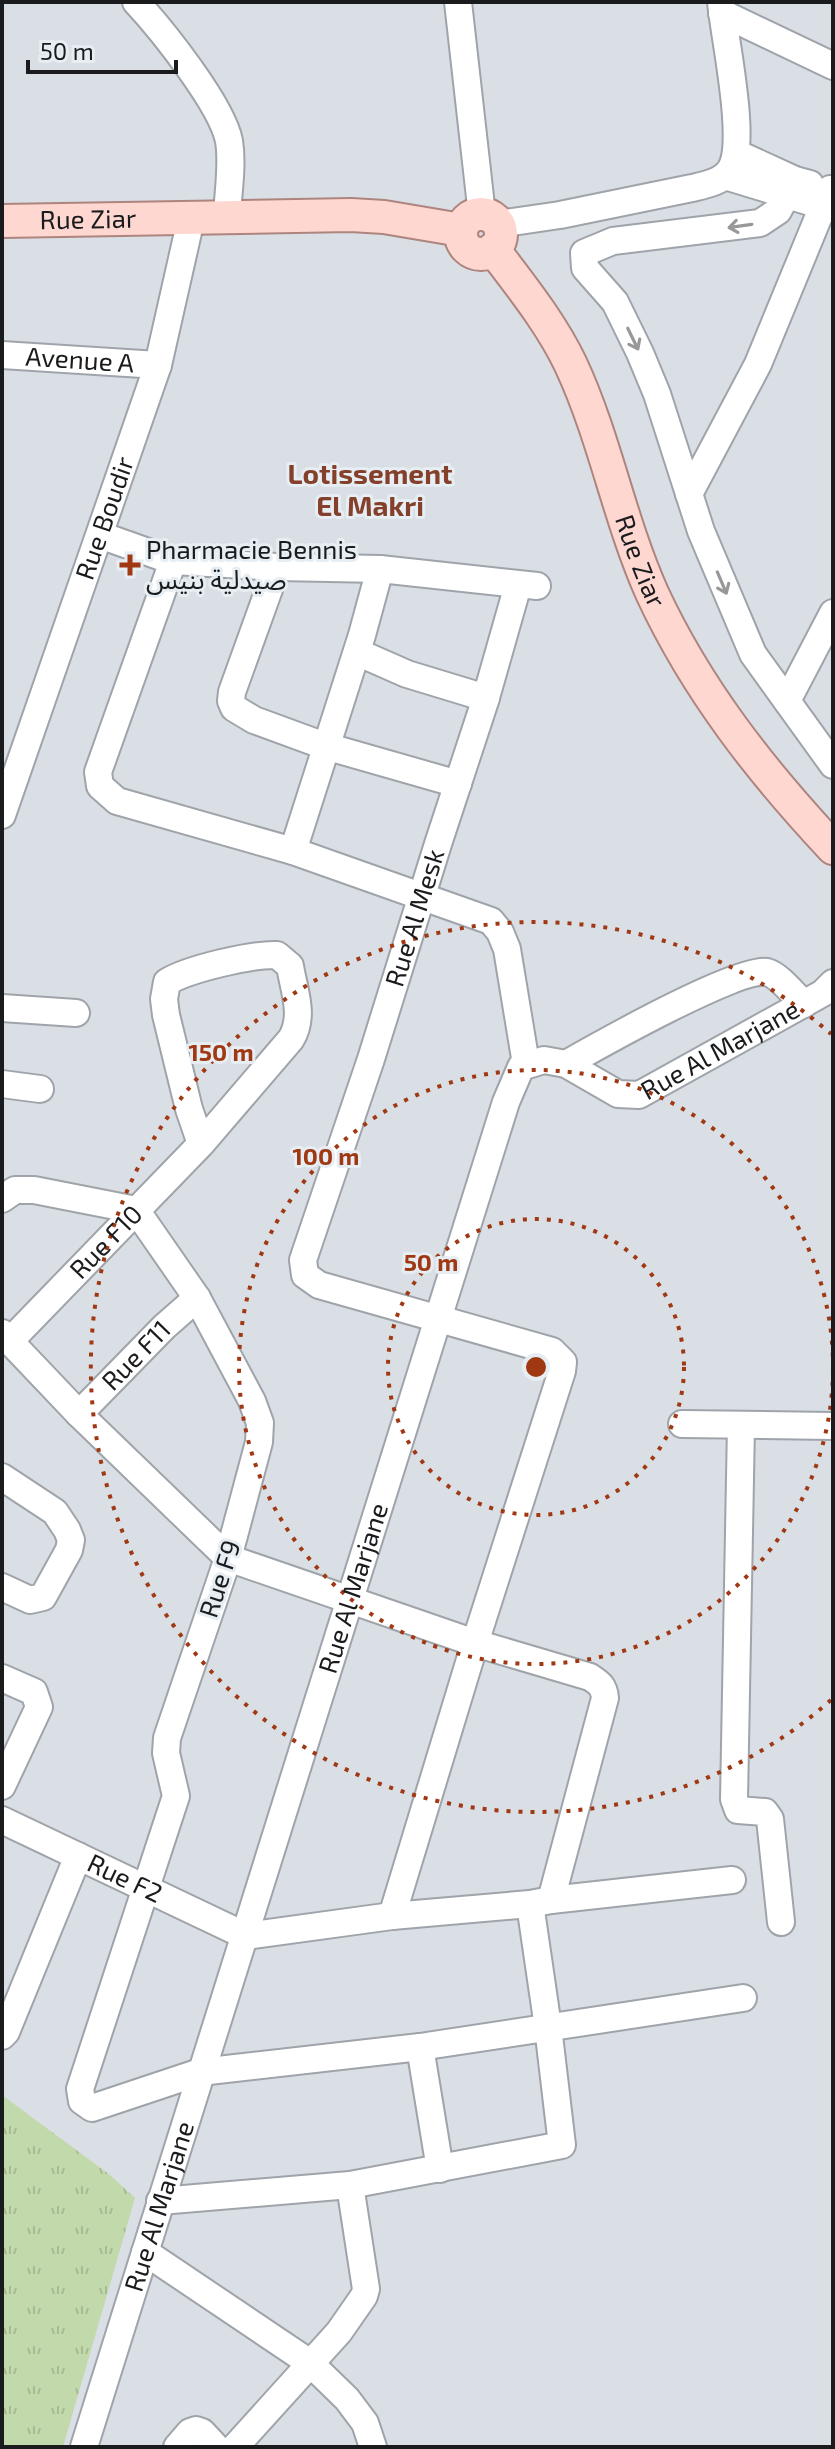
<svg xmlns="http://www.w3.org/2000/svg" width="835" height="2449" viewBox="0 0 835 2449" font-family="'Exo 2','Noto Sans Arabic',sans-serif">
<defs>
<pattern id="grass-tufts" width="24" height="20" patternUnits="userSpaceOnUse" patternTransform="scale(2)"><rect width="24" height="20" fill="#c2d9ab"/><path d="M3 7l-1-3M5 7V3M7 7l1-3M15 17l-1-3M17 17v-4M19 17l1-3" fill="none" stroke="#a6ba93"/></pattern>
</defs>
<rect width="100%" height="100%" fill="#d9dfe5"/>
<path fill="url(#grass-tufts)" d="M2,2095L110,2175L135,2198L63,2447H2Z"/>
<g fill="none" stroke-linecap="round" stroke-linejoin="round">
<g stroke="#9fa4aa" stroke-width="30">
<g id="minor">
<path d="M136,2C162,30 222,105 229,141C233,165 228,192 227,216"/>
<path d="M458,2L482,215"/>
<path d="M722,13L833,66"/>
<path d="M736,153L795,180L810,184"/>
<path d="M725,176L833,209"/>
<path d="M795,180L778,211L760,223L613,241L584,253L585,268L615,302L640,353L657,394L701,531L753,654L833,765"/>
<path d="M498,224L560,215L692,188C705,185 722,182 730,170C748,143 724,37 721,2"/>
<path id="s1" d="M2,355L158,365"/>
<path d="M689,494L758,364L830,189"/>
<path d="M100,535L173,561L277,567L380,569L537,586"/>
<path d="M173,561L98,772L100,786L117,801L293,851L491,921L500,932L507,949L526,1064"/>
<path d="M277,567L232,692L231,701L234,708L254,720L325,746L458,784"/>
<path d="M357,652L407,674L486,698"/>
<path d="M787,701L833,613"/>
<path id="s2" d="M2,815L158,365L191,219"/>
<path d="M293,851L362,635L380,569"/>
<path d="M2,1008L76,1013"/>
<path d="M566,1064C596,1047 741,965 767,972C780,976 794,995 804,1004"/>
<path d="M2,1084L40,1089"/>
<path d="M2,1199L15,1190H34L136,1210L197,1298L252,1401L260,1423L259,1442L228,1558L167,1738L166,1753L176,1796L80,2089L82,2101L92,2108L200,2072L420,2047L743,1998"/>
<path d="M2,1333L79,1414L228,1558L475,1643L590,1677C599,1683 604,1686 605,1698L551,1900"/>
<path id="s3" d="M10,1341L201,1144L291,1039C305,1016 294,991 290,966L277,955C252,954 188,969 167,982L164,999L166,1015L189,1109L201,1144"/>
<path id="s4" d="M79,1414L164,1327L197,1298"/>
<path d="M682,1424L833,1426"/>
<path d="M741,1425L734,1799L738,1810L765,1812L770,1819L781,1922"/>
<path d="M2,1477L55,1512L67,1530L71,1540L69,1550L43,1597L30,1600L2,1587"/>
<path d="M2,1678L34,1692L39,1707L2,1786"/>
<path id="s5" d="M2,1820L246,1936L392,1916L530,1904L551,1900L732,1880"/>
<path id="s6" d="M392,1916L475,1643L562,1371L563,1362L552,1351L319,1285L305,1275L303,1260L371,1059L438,844L485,701L518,585"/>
<path d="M2,2036L6,2032L78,1856"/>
<path d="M420,2047L440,2169"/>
<path d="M160,2201L350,2185L562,2145L548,2027L530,1904"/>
<path d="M145,2252L310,2363L347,2399L365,2423L373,2447"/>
<path id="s7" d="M84,2447L506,1102L521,1067L544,1060L566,1064L618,1094L639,1095L823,993L833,983"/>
<path d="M177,2447L190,2432L196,2430L202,2432L216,2447"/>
<path d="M235,2447L339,2332L364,2296L366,2289L350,2185"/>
</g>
</g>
<g stroke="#ae847e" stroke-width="36">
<g id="major">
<circle cx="481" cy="234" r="20"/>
<path id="s8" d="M2,221L351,215L384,217L461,230"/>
<path id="s9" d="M493,249C521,286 551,323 571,365C605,438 619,519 652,593C697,690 761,771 833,848"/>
</g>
</g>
<use href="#minor" stroke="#fff" stroke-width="26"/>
<use href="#major" stroke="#ffd7d1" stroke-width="32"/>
</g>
<defs><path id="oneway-shaft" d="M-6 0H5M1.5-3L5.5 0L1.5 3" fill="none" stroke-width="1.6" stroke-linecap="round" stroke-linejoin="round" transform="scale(2)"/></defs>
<g stroke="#989899">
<use href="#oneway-shaft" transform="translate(740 226) rotate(172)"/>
<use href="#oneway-shaft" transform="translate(633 339) rotate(64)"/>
<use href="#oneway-shaft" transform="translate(722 583) rotate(67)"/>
</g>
<g fill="none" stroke="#9f3813" stroke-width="4" stroke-dasharray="4 8">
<circle cx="536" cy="1367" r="148"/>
<path d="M833 1370A297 297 0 1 1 833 1364"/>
<path d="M831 1700A445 445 0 1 1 831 1034"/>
</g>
<path fill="#9f3813" stroke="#e6edf3" stroke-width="3" d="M126 553h8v8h8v8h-8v8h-8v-8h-8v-8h8z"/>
<g text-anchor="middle" stroke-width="6" stroke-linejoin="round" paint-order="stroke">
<g font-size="26" fill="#191b1d" stroke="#e6edf3">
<text dy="9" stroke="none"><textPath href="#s8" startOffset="86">Rue Ziar</textPath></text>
<text dy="9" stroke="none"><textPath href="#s1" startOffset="78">Avenue A</textPath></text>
<text dy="9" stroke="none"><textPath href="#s2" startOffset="314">Rue Boudir</textPath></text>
<text dy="9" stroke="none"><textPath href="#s9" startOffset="348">Rue Ziar</textPath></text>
<text dy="9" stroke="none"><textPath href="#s6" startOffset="1230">Rue Al Mesk</textPath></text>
<text dy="9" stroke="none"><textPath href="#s7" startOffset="1668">Rue Al Marjane</textPath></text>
<text dy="9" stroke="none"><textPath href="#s3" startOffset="138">Rue F10</textPath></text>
<text dy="9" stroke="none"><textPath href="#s4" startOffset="82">Rue F11</textPath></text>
<text transform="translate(220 1579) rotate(-72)" y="9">Rue F9</text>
<text dy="9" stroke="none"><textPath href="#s7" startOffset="900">Rue Al Marjane</textPath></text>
<text dy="9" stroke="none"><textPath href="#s5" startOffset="136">Rue F2</textPath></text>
<text dy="9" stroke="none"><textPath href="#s7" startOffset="252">Rue Al Marjane</textPath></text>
</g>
<g font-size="26" fill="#191b1d" stroke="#e6edf3" text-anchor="start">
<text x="146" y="559">Pharmacie Bennis<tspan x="146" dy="30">صيدلية بنيس</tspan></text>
</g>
<g font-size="28" font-weight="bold" fill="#84402a" stroke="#e6edf3">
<text x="370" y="484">Lotissement<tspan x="370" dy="32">El Makri</tspan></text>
</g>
</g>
<circle cx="536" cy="1367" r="12" fill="#9f3813" stroke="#e6edf3" stroke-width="4"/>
<g font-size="24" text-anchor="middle" font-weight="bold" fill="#9f3813" stroke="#e6edf3" stroke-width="6" stroke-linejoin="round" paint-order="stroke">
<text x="221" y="1061">150 m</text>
<text x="326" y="1165">100 m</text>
<text x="431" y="1271">50 m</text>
</g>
<rect width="835" height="2449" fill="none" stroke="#191b1d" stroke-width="8"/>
<path d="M28 60v12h148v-12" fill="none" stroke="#191b1d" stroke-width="4"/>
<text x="40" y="60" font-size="24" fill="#191b1d" stroke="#e6edf3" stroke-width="6" paint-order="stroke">50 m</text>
</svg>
